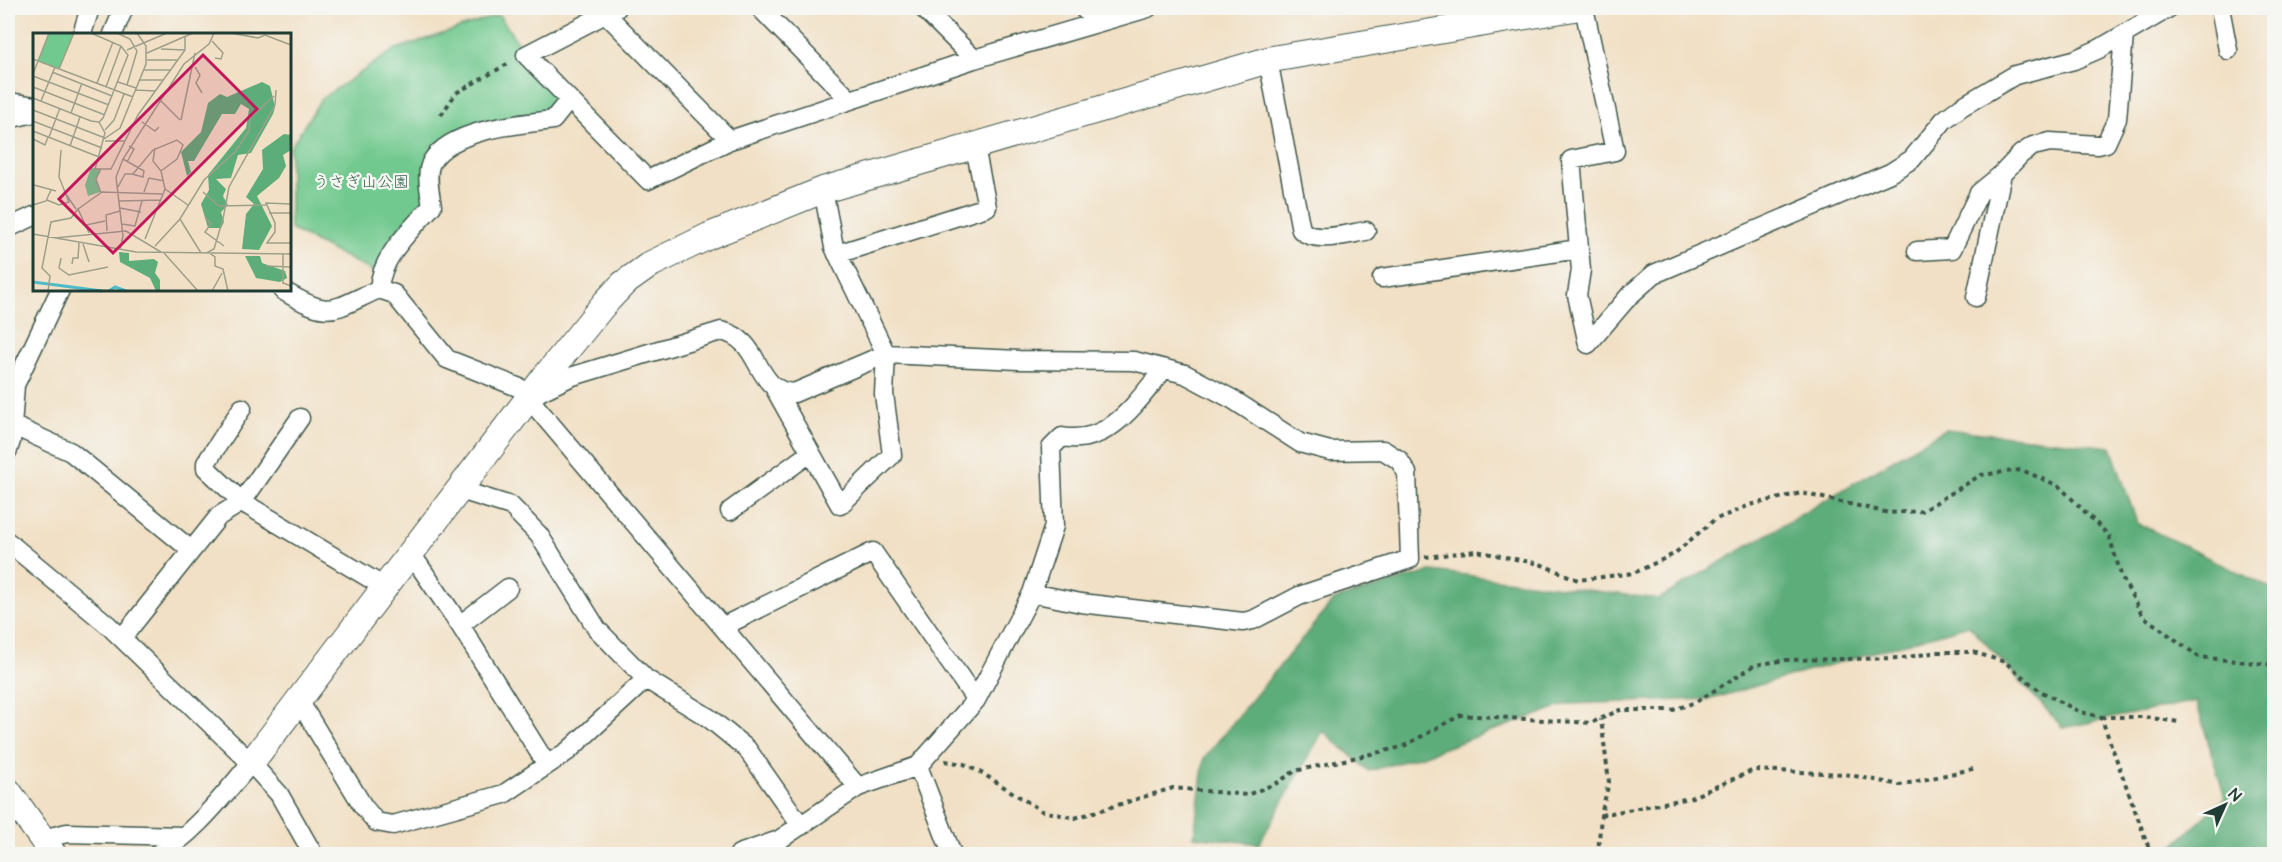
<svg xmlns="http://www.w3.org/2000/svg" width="2282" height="862" viewBox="0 0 2282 862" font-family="'Architects Daughter','Klee One',sans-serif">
<rect width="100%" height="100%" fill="#f6f6f2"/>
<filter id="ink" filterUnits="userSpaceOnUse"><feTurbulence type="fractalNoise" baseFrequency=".0167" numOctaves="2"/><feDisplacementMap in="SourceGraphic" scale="12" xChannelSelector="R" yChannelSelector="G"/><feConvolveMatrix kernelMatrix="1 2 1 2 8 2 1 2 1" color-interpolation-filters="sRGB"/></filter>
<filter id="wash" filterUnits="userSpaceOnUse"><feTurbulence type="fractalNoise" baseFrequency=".008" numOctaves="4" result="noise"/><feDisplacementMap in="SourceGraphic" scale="24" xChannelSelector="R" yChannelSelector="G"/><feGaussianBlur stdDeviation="1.35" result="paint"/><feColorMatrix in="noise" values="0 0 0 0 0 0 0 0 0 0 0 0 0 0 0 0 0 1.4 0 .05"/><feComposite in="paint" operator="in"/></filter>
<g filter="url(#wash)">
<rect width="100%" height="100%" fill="#f1e0c5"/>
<path fill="#72c98f" stroke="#488362" stroke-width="1.5" d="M499,15L526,55L569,100L553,120L448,144L431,162L432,206L380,275L290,229V148L321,99L394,50Z"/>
<path fill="#5dad7a" stroke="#3e7557" stroke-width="1.5" d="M1945,429L2111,447L2137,523L2274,590V854H2165L2225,798L2196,701L2063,728L1969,625L1711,699L1568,704L1422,756L1369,771L1323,731L1259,844L1194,836L1204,758L1334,600L1432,571L1659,599Z"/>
</g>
<g filter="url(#ink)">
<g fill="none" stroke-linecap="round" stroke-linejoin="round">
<g stroke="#3e554a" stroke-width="21">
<path id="street" d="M617,8L526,55L648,180L730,140L974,59L1148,8
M760,8L850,100
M923,8L974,59
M1083,8L1097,22
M1584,8L1615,151L1571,160L1581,270L1577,295L1588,344L1629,296L1654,274L1890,173L1912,159L1944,120L1961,107L2015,75L2074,60L2099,49L2169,8
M2220,8L2228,50
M606,14L730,140
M82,34L90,8
M113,34L124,8
M1268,60L1301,230C1316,244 1347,234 1366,231
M8,102L34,106
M8,119L34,113
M8,228L34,216
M1917,251L1952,249L1979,193L2002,174
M837,254L987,207L975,147
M1382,278L1579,249
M379,289C381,256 411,230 432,206C430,193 425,173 432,161C452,129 519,124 553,120L569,100
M282,290C332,320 331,310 379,289L394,294L447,359L520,388L858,787
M1976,297L2002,174L2021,154L2033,146L2050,142L2098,145L2106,143L2117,119L2124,35
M775,389L840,505L892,455L884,394L886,354L834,247L823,190
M537,393L570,377L721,331C764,340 752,391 794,393L886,354L1019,360L1134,361L1185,374L1232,399L1300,443L1330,451L1383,450L1399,460L1407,473L1410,559L1299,596L1253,620L1243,622L1081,603L1032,593
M242,408L206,463V468L242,502L300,418
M12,425L71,452L191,550
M8,450L11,441L15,385L60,290
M460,490L511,506L539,535L597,629L646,679L709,718L747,749L801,826
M730,511L810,453
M8,542L108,625L251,763L279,794L313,854
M412,555L460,625L547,765
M460,625L508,588
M724,626L873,552L976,700
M122,638L219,516L242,502L386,588
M299,701L363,806L376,822L393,825L504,794L568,751L646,679
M918,766L952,854
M42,839L67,833L182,836
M158,854C193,836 225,793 251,763
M739,854L779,840L858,787L918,766L976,700L1032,593L1054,526L1051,448L1062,437C1110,446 1137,401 1164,369"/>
</g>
<g stroke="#3e554a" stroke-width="28">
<path id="secondary" d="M251,763L544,378L605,303L623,284L651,264L709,236L823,190L1272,59L1574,8
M8,791L53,854"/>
</g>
<path stroke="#3e554a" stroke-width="4" stroke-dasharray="4.5 4.5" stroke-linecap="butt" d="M441,115L456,93L511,62
M1425,557L1476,551L1540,564L1578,580L1634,573L1674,554L1714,520L1750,505L1801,493L1889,513L1922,511L1981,475L2021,470L2059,486L2109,536L2122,578L2143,616L2199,657L2274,665
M2101,717H2144L2179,722
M945,761L964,764L985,775L1042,811L1075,818L1173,788L1247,795L1277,783L1295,771L1402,747L1461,715L1591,723L1620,710H1673L1696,702L1755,665L1785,660L1903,658L1937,652H1973L2005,662L2040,691L2080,712L2101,717L2151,854
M1601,815L1690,798L1754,770L1845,774L1900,785L1977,768
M1598,854L1601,815L1609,782L1601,719"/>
<use href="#street" stroke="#fff" stroke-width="18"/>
<use href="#secondary" stroke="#fff" stroke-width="26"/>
</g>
</g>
<g text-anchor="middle" stroke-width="4.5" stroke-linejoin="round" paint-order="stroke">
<g font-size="16" fill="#34604b" stroke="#f6f6f2">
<text x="361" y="187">うさぎ山公園</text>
</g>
</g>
<g transform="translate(33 33)">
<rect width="258" height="258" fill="#f1e0c5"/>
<path d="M16,0H41L26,36L5,28ZM58,135L68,136L63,147L67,159L55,163L52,152Z" fill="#72c98f"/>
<path d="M229,49L237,53L242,74L240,81L218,120L205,122L198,145L183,146L193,156L190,163L195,172L188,179L191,189L188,195H175L168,171L176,157L175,142L213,95L216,76L208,71L202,81H189L161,128H155L158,139L154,143L148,119L168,99L175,70L187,61L194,64ZM251,101L258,102V117L250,122L253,133L246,145L224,163L239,193L226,217L209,216L213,181L221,171L213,164L230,136L229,117ZM86,219L96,220V228L121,226L125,229L122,240L127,247V258H123L117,245L87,229ZM212,223H227L229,230L252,238L254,245L247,249L223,245Z" fill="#5dad7a"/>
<path fill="none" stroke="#4ebbc8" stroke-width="3" d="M0,249L69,258M76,258L82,254L93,258"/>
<path fill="none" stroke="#9d9f8b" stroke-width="1.5" d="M84,0L97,6L104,18L94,52M198,0L225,5L232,2L258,12M179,8L190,20L188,26L182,25M128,16L152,17M94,17L134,0M114,20L160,0M0,26L100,64M114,27H145M162,34L167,42L163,50L169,60M26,36L41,0M111,37H137M19,39L79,63M0,41L16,0M0,43L76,72M107,47H130M85,49L103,55M64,50L80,9M0,54L72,82M73,54L88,13M103,57L122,58M0,65L58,88L66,89L70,85L95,22L88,13L58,0M126,66L147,87M8,68L22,34M0,77L72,105M38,80L49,50M148,87L162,20M0,88L69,115M66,89L72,100L62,136H78L105,82L152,17V4M109,89L122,98L126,94M72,97L81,87L91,61M0,98L66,124M16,104L27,75M0,106L12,112L15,104M71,106L87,95L113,31V13L104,0M72,108H91M37,113L47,84M90,126L111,138L110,144L99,141M94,129L101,116L96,113M1,152L23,158M85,154L92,141H100L120,117L144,107L150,112L144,126L128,138M132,156L155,172M31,158L43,176M111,159L116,145L131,148M170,159L186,173L233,172M68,160L63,146L68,136M14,167L26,172L36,169L26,144L28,117M86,168L128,167M258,171L233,170L242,190V199L234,210H258M0,172L13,168L18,157M87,175L108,179M45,176L69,159L129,161M236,180H258M172,184L178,191L172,199L191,213M147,186L168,220M89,191L102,193L109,168M53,192L72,188M74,198L73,182L87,178M0,201L103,219L258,221M22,205L93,198L128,219M112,206L132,156L128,138L120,128L122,115M50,211L56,229M122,213L147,186L171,147L202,119L216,98L217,85L241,63M87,217L90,203L83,144L90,126L151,31L176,11L181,0M131,220L165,258M250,221V250L258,253M28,225L26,235L36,242L75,234M39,231L40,225H45L46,210M233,233L258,234M15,258L17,243L9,235L18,189L38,185L45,176L56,200M179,258L189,240M195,258L190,236L182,233V224L175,219L181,216L190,186L196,154L242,72L243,57"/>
<path fill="#c2185b" fill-opacity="0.15" stroke="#c2185b" stroke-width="3" d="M170,22L224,76L80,220L26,166Z"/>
<rect width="258" height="258" fill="none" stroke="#1f3d34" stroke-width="3"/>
</g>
<rect width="2282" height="862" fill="none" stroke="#f6f6f2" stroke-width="30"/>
<g transform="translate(2225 805) rotate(45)" stroke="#f6f6f2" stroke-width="4.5" paint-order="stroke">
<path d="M0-4.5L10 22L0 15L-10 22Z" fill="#1f3d34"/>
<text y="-9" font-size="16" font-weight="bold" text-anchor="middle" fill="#1f3d34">N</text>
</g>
</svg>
